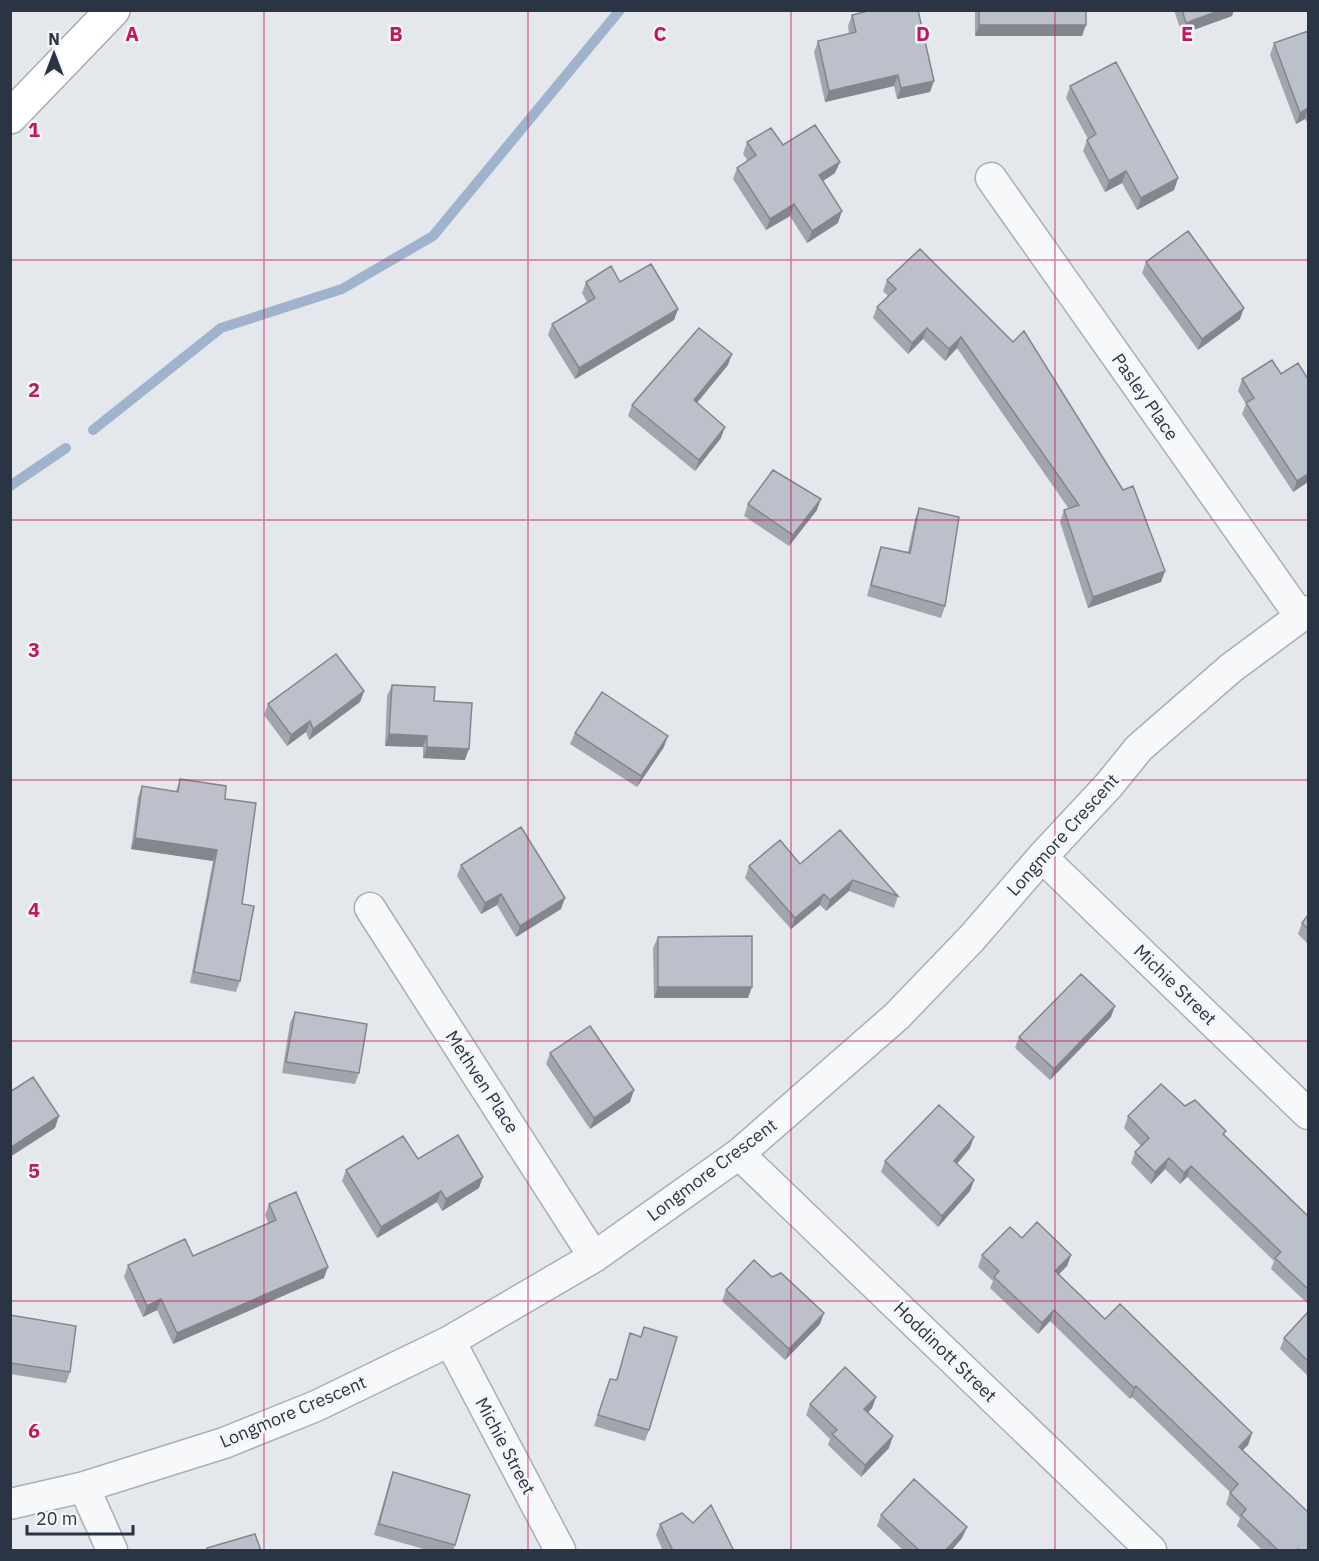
<svg xmlns="http://www.w3.org/2000/svg" width="1319" height="1561" viewBox="0 0 1319 1561" font-family="'IBM Plex Sans',sans-serif">
<rect width="100%" height="100%" fill="#e4e7ec"/>
<g fill="none" stroke-linecap="round" stroke-linejoin="round">
<path stroke="#9fb4cc" stroke-width="10" d="M93,430L221,328L342,289L433,236L620,10
M10,486L66,448"/>
<g stroke="#a9aeb7" stroke-width="33">
<path id="minor" d="M991,178L1300,616
M1042,857L1308,1114
M370,908L594,1257
M739,1154L1151,1550
M450,1341L560,1550
M84,1487L112,1550
M10,1504L84,1487L224,1443L316,1406L450,1341L594,1257L739,1154L897,1016L972,938L1042,857L1109,785L1139,748L1231,668L1308,611"/>
</g>
<g stroke="#a3abb8" stroke-width="36">
<path id="primary" d="M10,117L113,10"/>
</g>
<use href="#minor" stroke="#f7f8fa" stroke-width="30"/>
<use href="#primary" stroke="#fff" stroke-width="33"/>
</g>
<path fill="#a1a5ae" d="M975,10H1086L1082,36H975Z
M1174,10H1234L1232,16L1182,34Z
M852,15L930,92L897,99L894,86L825,102L814,52L818,41L849,34L848,26Z
M1308,31V122H1307L1305,119L1296,124L1270,55L1274,43Z
M1070,86L1178,178L1174,190L1137,210L1122,183L1105,192L1083,151L1087,140L1088,139L1066,98Z
M747,142L783,145L835,173L823,181L838,223L807,243L790,216L766,230L733,179L737,168L748,161L743,154Z
M920,249L1165,571L1161,582L1088,608L1060,522L1064,510L1069,509L957,348L945,361L923,339L908,354L873,318L877,307L888,296L883,291L887,280Z
M1146,262L1240,319L1198,350L1142,273Z
M586,282L678,309L674,320L575,379L548,335L552,324L587,302L582,293Z
M728,365L697,403L721,438L695,471L628,416L632,405Z
M1281,374L1308,379V482L1293,492L1242,414L1246,404L1238,391L1242,379Z
M748,504L817,510L789,546L744,516Z
M919,508L945,606L941,618L867,596L877,558L881,547L908,552L915,519Z
M392,685L434,701L465,760L423,758V747L385,746L387,696Z
M364,691L360,702L309,740L306,732L287,746L264,715L268,704Z
M575,733L664,747L637,787L570,744Z
M180,779L225,799L242,904L240,981L236,992L190,983L213,861L131,849L138,797L142,786L176,791Z
M840,830L898,896L894,908L849,891L826,911L820,905L791,929L745,878L749,866L800,864Z
M461,865L561,909L516,937L497,905L481,914L457,876Z
M1308,915V944L1298,934L1302,923Z
M658,937L748,998H654L653,948Z
M295,1012L359,1073L355,1084L282,1073L290,1023Z
M1111,1017L1050,1080L1015,1048L1019,1037Z
M550,1053L630,1102L590,1129L546,1064Z
M1185,1106L1225,1135L1308,1216V1304L1271,1269L1274,1261L1187,1177L1180,1184L1165,1169L1151,1184L1131,1163L1135,1152L1141,1146L1124,1128L1128,1116Z
M970,1148L957,1164L974,1180L970,1191L938,1227L881,1172L885,1161Z
M418,1159L479,1188L442,1211L437,1202L377,1238L342,1181L346,1170Z
M269,1204L324,1278L173,1344L157,1310L143,1317L124,1277L128,1265L193,1256L268,1223L265,1215Z
M1022,1238L1071,1255L1067,1266L1059,1274L1105,1319L1252,1433L1248,1445L1242,1450L1308,1551H1263L1237,1526L1240,1518L1226,1504L1230,1492L1132,1397L1130,1399L1050,1321L1038,1334L990,1288L993,1281L978,1267L982,1255Z
M772,1277L824,1313L820,1324L785,1360L722,1301L726,1290Z
M1308,1312V1376L1280,1349L1284,1338Z
M10,1315L70,1372L66,1383L10,1374Z
M630,1333L649,1430L645,1441L594,1426L610,1379L616,1380Z
M876,1397L872,1408L868,1413L889,1448L861,1477L828,1445L830,1439L806,1415L810,1404Z
M393,1472L455,1545L453,1551H431L374,1535L389,1483Z
M881,1515L967,1527L962,1538L951,1551H904L877,1526Z
M693,1523L734,1551H663L656,1535L660,1524Z"/>
<path fill="#83868d" d="M1221,10H1234L1232,16L1182,34L1186,23Z
M979,25H1086L1082,36H975Z
M898,75L894,86L825,102L829,91Z
M934,81L930,92L897,99L901,88Z
M1308,108L1305,119L1296,124L1300,113Z
M840,162L835,173L815,186L819,175Z
M1126,171L1122,183L1105,192L1109,181Z
M1178,178L1174,190L1137,210L1141,198Z
M794,204L790,216L766,230L770,219Z
M842,211L838,223L807,243L812,231Z
M1244,308L1240,319L1198,350L1202,339Z
M678,309L674,320L575,379L579,368Z
M927,328L923,339L908,354L912,343Z
M961,337L957,348L945,361L949,349Z
M732,354L728,365L690,411L694,400Z
M725,427L721,438L695,471L699,460Z
M1308,474V482L1293,492L1297,481Z
M821,499L817,510L789,546L793,535Z
M1165,571L1161,582L1088,608L1093,597Z
M364,691L360,702L309,740L313,729Z
M310,721L306,732L287,746L291,735Z
M389,734L427,736L423,747L385,746Z
M668,736L664,747L637,787L641,776Z
M427,747L469,749L465,760L423,758Z
M135,838L217,850L213,861L131,849Z
M853,880L849,891L826,911L830,900Z
M501,894L497,905L481,914L485,903Z
M824,894L820,905L791,929L795,918Z
M565,898L561,909L516,937L520,926Z
M658,987H752L748,998H654Z
M1115,1006L1111,1017L1050,1080L1054,1069Z
M634,1090L630,1102L590,1129L594,1118Z
M59,1116L55,1128L10,1157V1148Z
M974,1137L970,1148L950,1172L954,1161Z
M1169,1158L1165,1169L1151,1184L1155,1172Z
M1191,1166L1187,1177L1180,1184L1184,1173Z
M483,1177L479,1188L442,1211L446,1199Z
M974,1180L970,1191L938,1227L942,1216Z
M441,1191L437,1202L377,1238L381,1227Z
M1071,1255L1067,1266L1051,1282L1055,1271Z
M328,1267L324,1278L173,1344L177,1333Z
M161,1299L157,1310L143,1317L147,1306Z
M1054,1310L1050,1321L1038,1334L1042,1323Z
M824,1313L820,1324L785,1360L789,1349Z
M1136,1386L1132,1397L1130,1399L1134,1388Z
M876,1397L872,1408L860,1420L864,1409Z
M1252,1433L1248,1445L1235,1458L1239,1447Z
M893,1436L889,1448L861,1477L865,1465Z
M967,1527L962,1538L951,1551H945Z"/>
<path fill="#bbc0ca" stroke="#83868d" stroke-width="1.5" d="M872,10H918L934,81L901,88L898,75L829,91L818,41L856,32L852,15Z
M979,10H1086V25H979Z
M1182,10H1221L1186,23Z
M1308,31V108L1300,113L1274,43Z
M1116,62L1178,178L1141,198L1126,171L1109,181L1087,140L1096,134L1070,86Z
M815,125L840,162L819,175L842,211L812,231L794,204L770,219L737,168L756,155L747,142L771,128L783,145Z
M1188,231L1244,308L1202,339L1146,262Z
M920,249L1013,342L1024,331L1123,490L1133,486L1165,571L1093,597L1064,510L1079,505L961,337L949,349L927,328L912,343L877,307L896,289L887,280Z
M651,264L678,309L579,368L552,324L595,298L586,282L611,266L620,282Z
M699,328L732,354L694,400L725,427L699,460L632,405Z
M1272,360L1281,374L1298,363L1308,379V474L1297,481L1246,403L1254,398L1242,379Z
M773,470L821,499L793,535L748,504Z
M919,508L959,517L945,606L871,585L881,547L910,553Z
M336,654L364,691L313,729L310,721L291,735L268,704Z
M392,685L435,687L434,701L472,703L469,749L427,747V736L389,734Z
M602,692L668,736L641,776L575,733Z
M180,779L226,786L225,799L256,803L242,904L254,906L240,981L194,972L217,850L135,838L142,786L178,792Z
M521,827L565,898L520,926L501,894L485,903L461,865Z
M840,830L898,896L853,880L830,900L824,894L795,918L749,866L780,840L800,864Z
M1308,915V929L1302,923Z
M752,936V987H658V937Z
M1081,974L1115,1006L1054,1069L1019,1037Z
M295,1012L367,1024L359,1073L286,1062Z
M590,1026L634,1090L594,1118L550,1053Z
M33,1077L59,1116L10,1148V1092Z
M1161,1084L1185,1106L1195,1100L1226,1131L1223,1134L1308,1216V1289L1275,1258L1281,1252L1191,1166L1184,1173L1169,1158L1155,1172L1135,1152L1149,1138L1128,1116Z
M939,1105L974,1137L954,1161L974,1180L942,1216L885,1161Z
M458,1135L483,1177L446,1199L441,1191L381,1227L346,1170L403,1136L418,1159Z
M296,1192L328,1267L177,1333L161,1299L147,1306L128,1265L185,1239L193,1256L276,1220L269,1204Z
M1037,1222L1071,1255L1055,1271L1105,1319L1120,1304L1252,1433L1239,1447L1308,1512V1551H1299L1298,1549L1297,1551H1279L1241,1515L1246,1509L1230,1493L1238,1484L1136,1386L1134,1388L1054,1310L1042,1323L994,1277L999,1271L982,1255L1010,1227L1022,1238Z
M754,1260L772,1277L781,1273L824,1313L789,1349L726,1290Z
M1308,1312V1361L1284,1338Z
M10,1315L76,1326L70,1372L11,1363L10,1367Z
M644,1327L677,1337L649,1430L598,1415L610,1379L617,1380L630,1333L641,1337Z
M845,1367L876,1397L864,1409L893,1436L865,1465L832,1434L837,1430L810,1404Z
M393,1472L470,1495L455,1545L379,1524Z
M914,1479L967,1527L945,1551H920L881,1515Z
M711,1505L734,1551H673L660,1524L682,1513L693,1523Z
M255,1534L261,1551H208L207,1548Z"/>
<path fill="none" stroke="#c2185b" stroke-width="1.5" stroke-opacity="0.55" d="M264,10V1550M528,10V1550M791,10V1550M1055,10V1550M10,260H1308M10,520H1308M10,780H1308M10,1041H1308M10,1301H1308"/>
<g text-anchor="middle" stroke-width="5" stroke-linejoin="round" paint-order="stroke">
<g font-size="18" fill="#2b3445" stroke="#f4f6f9">
<text transform="translate(1145 397) rotate(55)" y="6">Pasley Place</text>
<text transform="translate(1063 835) rotate(-48)" y="6">Longmore Crescent</text>
<text transform="translate(1175 985) rotate(44)" y="6">Michie Street</text>
<text transform="translate(482 1082) rotate(57)" y="6">Methven Place</text>
<text transform="translate(712 1170) rotate(-37)" y="6">Longmore Crescent</text>
<text transform="translate(945 1352) rotate(44)" y="6">Hoddinott Street</text>
<text transform="translate(293 1412) rotate(-23)" y="6">Longmore Crescent</text>
<text transform="translate(505 1446) rotate(62)" y="6">Michie Street</text>
</g>
</g>
<g font-size="20" text-anchor="middle" font-weight="bold" fill="#c2185b" stroke="#f4f6f9" stroke-width="5" stroke-linejoin="round" paint-order="stroke">
<text x="132" y="41">A</text>
<text x="396" y="41">B</text>
<text x="660" y="41">C</text>
<text x="923" y="41">D</text>
<text x="1187" y="41">E</text>
<text x="34" y="137">1</text>
<text x="34" y="397">2</text>
<text x="34" y="657">3</text>
<text x="34" y="917">4</text>
<text x="34" y="1178">5</text>
<text x="34" y="1438">6</text>
</g>
<rect width="1319" height="1561" fill="none" stroke="#2b3445" stroke-width="24"/>
<g transform="translate(54 54)" stroke="#f4f6f9" stroke-width="4.5" paint-order="stroke">
<path d="M0-4.5L10 22L0 15L-10 22Z" fill="#2b3445"/>
<text y="-9" font-size="16" font-weight="bold" text-anchor="middle" fill="#2b3445">N</text>
</g>
<path d="M27 1525v9h106v-9" fill="none" stroke="#2b3445" stroke-width="3"/>
<text x="36" y="1525" font-size="18" fill="#2b3445" stroke="#f4f6f9" stroke-width="4.5" paint-order="stroke">20 m</text>
</svg>
